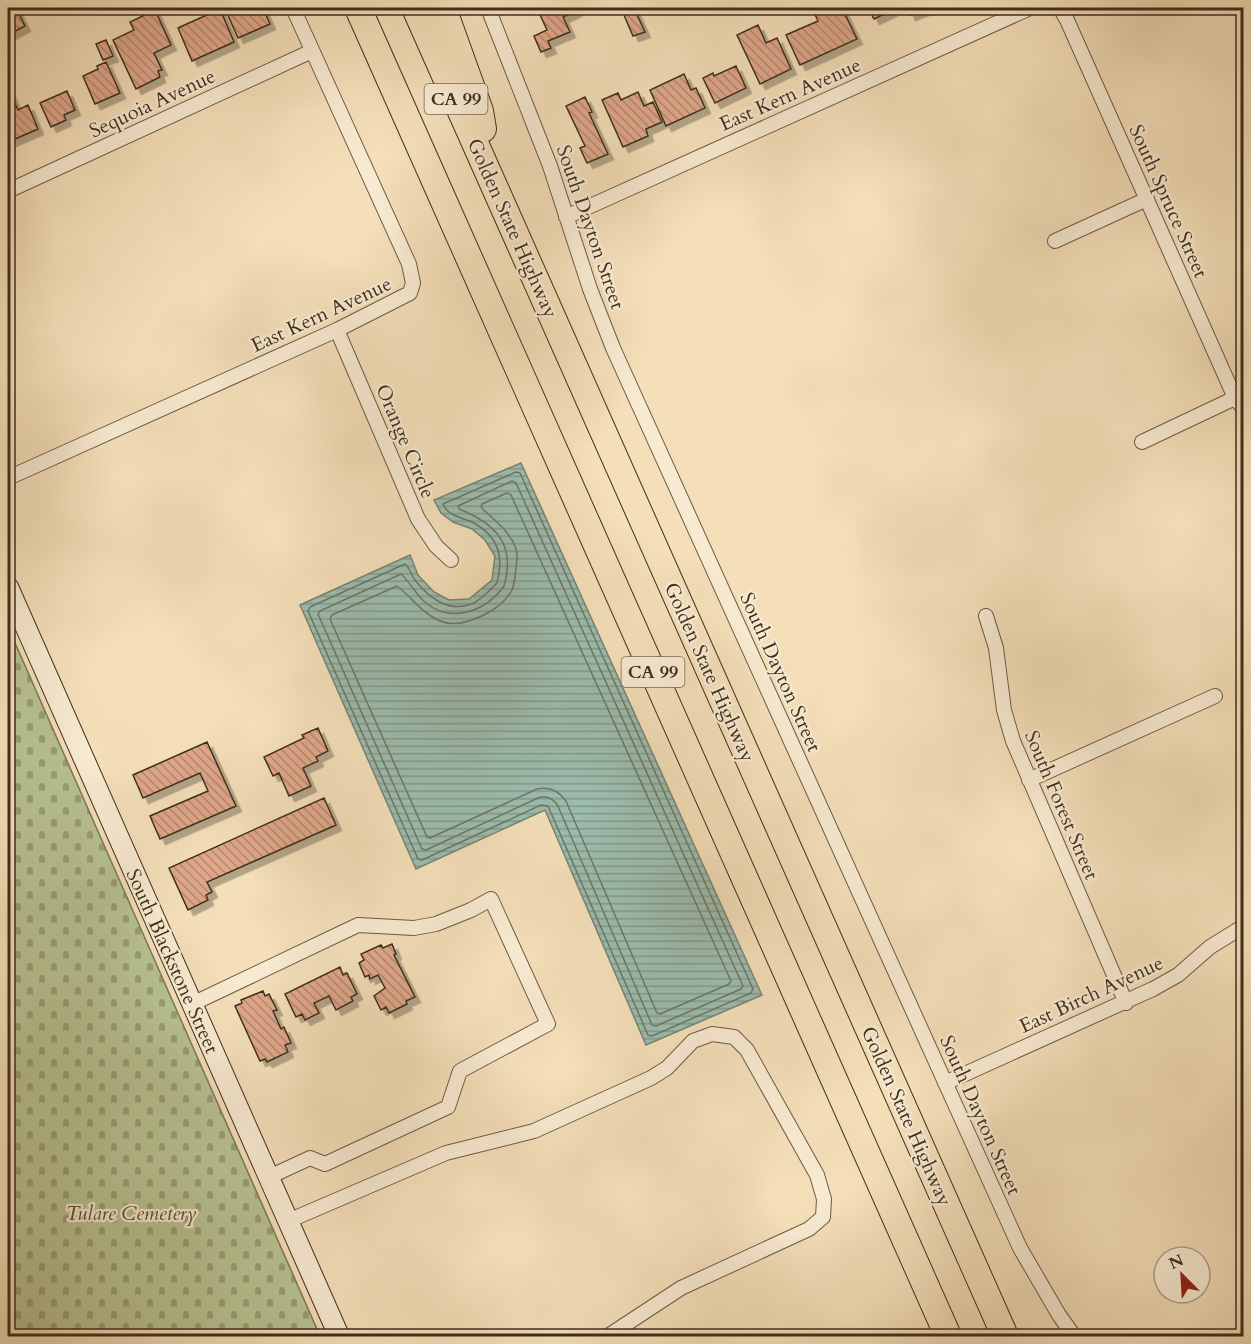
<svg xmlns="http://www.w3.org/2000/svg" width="1251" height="1344" viewBox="0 0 1251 1344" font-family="Cardo,serif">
<defs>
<pattern id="cemetery-stones" width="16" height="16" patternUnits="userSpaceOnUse" patternTransform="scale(1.5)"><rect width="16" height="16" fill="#b8c292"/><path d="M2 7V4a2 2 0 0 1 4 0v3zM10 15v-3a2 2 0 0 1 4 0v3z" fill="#979e76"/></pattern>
<pattern id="water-rules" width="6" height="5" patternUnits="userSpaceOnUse" patternTransform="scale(1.5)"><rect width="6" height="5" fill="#9cbdae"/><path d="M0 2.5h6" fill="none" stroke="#819a8d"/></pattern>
<pattern id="building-back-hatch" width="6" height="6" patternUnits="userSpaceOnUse" patternTransform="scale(1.5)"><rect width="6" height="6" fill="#dfa78a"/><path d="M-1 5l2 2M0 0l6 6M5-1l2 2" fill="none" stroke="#b68870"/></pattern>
<filter id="shadow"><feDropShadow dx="5.5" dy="5.5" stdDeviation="0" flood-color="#0004"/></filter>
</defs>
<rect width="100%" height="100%" fill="#f4dfb9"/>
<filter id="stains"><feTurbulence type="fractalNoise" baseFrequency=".00333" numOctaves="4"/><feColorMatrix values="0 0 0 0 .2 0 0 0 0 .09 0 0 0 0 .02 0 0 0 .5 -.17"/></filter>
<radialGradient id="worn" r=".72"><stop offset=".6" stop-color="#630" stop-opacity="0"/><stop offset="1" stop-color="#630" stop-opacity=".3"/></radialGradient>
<path fill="url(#cemetery-stones)" stroke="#7b7857" stroke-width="1.5" d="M8,627L320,1336H8Z"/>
<path fill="url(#water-rules)" stroke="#768474" stroke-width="1.5" d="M521,463L762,995L646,1045L545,810L416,869L300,605L410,555L418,575L434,592L449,600L469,599L492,580L495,556L485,540L472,529L453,522L441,513L434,500Z"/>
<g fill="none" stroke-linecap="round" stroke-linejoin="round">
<path stroke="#6d7665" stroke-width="1.5" d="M516,472L520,473L753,989L751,993L652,1036L648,1035L548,806L541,805L422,860L418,859L308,611L310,607L405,564C410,568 411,575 415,580C428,597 448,613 471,604C480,601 490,590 497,583C504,557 499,537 474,523C464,518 447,516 443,504Z
M512,481L516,483L743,986L741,989L656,1026L652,1025L558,806C553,798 547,795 538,798L426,850L422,849L318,614L320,611L401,574C410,582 416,595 426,603C452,624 486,611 504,586C516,544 496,524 459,509L458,506Z
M507,493L511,495L731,981L729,984L660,1014L657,1013L566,801C559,791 550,786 537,789L430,838L427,837L330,619L332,615L397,586C412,597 421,613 440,621C462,630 501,611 512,590C515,583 515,575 516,567C517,561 518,555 516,549C509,529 494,521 481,507L482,504Z"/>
</g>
<path fill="url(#building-back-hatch)" stroke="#3e2e1c" stroke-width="1.5" filter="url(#shadow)" d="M16,8L25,26L8,35V11Z
M239,8H263L270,24L238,38L227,13Z
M537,8H579L576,9V11L563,17L570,32L548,41L551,48L541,52L534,36L547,30Z
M621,8H634L645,32L633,36Z
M812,8H842L857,39L800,65L786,35L818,21Z
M868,8H892L893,10L874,19Z
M907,8H929L910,15Z
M220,9L234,42L192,61L178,28Z
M155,10L171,45L154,53L162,70L158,71L160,77L136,89L113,40L134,30L130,22Z
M758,25L766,43L777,38L791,69L760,84L737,35Z
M106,40L113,56L103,60L96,44Z
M106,62L120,93L95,104L83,76L98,69L97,66Z
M736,66L746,88L715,103L703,78L713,73L714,76Z
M684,74L691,90L696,88L705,108L666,126L650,90Z
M8,88L18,110L28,105L38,129L8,142Z
M67,91L75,110L64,115L66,120L51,127L40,103Z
M638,92L644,106L653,102L662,122L646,129L648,136L623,147L602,100L618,93L621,100Z
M585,97L592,112L589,113L608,154L587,163L580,148L585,146L566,106Z
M318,728L328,751L316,757L318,761L303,768L311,786L289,796L279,773L273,776L264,757L304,738L302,735Z
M207,742L236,806L160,839L150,816L208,791L200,773L143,798L133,775Z
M324,798L336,825L207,882L212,892L206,895L208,900L188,910L169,868Z
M392,944L396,954L394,955L415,997L406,1001L407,1004L389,1013L386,1007L381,1010L374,996L385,988L378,975L370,979L369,975L365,977L359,963L364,960L361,954L381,945L383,948Z
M340,967L343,975L347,973L357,994L351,997L353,1001L336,1010L329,996L314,1003L319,1013L305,1020L302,1014L296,1017L285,994Z
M263,991L265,996L269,994L277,1010L273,1011L281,1029L284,1027L291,1043L285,1045L288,1052L267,1062L265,1059L260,1061L235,1006L242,1003L241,1000Z"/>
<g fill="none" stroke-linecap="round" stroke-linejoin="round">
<g stroke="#6c5a43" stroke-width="16">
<path id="street" d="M488,8L550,166L590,289L613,348L1020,1248L1059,1315L1074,1336
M1060,8L1067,20L1235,398L1244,409
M8,191L312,51
M566,217L1030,8
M1055,241L1147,199
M337,330L418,519L436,546L451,560
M1142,442L1235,398
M8,478L337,330L410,293L413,283L409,264L293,8
M986,616L996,648L1004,710L1013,741L1126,1003
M1029,780L1215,696
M192,1004L358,925L414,928L436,924L471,910L491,899L548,1024L460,1071L448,1107L325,1164L310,1158L269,1177
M945,1083L1153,989L1178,975L1210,947L1244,926
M288,1221L446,1153L534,1131L651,1078L667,1068L693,1041L712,1034L734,1037L747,1050L817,1175L824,1199L823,1217L809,1229L681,1288L608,1336"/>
</g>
<g stroke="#3e2e1c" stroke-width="22">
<path id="secondary" d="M8,587L339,1336"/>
</g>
<g stroke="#3e2e1c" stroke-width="28">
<path id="highway" d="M358,8L948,1336
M415,8L1005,1336
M443,8L480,111L483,129"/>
</g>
<use href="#street" stroke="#f8ead2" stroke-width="14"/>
<use href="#secondary" stroke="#f8ead2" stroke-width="20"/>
<use href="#highway" stroke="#f4dfb9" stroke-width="26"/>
</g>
<g text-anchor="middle" stroke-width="4.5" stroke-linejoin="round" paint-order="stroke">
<g fill="#f8ead2" stroke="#766653" stroke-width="1.5">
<rect x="424.5" y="84" width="63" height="30" rx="4.5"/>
<rect x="621.5" y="657" width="63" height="30" rx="4.5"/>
</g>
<g font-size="18" font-weight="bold" fill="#3e2e1c">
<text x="456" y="105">CA 99</text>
<text x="653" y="678">CA 99</text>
</g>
<g font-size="20" fill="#3e2e1c" stroke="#f8ead2">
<text transform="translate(790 94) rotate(-24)" y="7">East Kern Avenue</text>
<text transform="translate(152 103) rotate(-25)" y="7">Sequoia Avenue</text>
<text transform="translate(1169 201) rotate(66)" y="7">South Spruce Street</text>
<text transform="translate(591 227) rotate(71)" y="7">South Dayton Street</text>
<text transform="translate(513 228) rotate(66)" y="7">Golden State Highway</text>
<text transform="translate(321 314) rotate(-25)" y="7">East Kern Avenue</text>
<text transform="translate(406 441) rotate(67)" y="7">Orange Circle</text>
<text transform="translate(710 672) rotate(66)" y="7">Golden State Highway</text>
<text transform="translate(781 672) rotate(66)" y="7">South Dayton Street</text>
<text transform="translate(1062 805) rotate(67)" y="7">South Forest Street</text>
<text transform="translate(173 961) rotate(66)" y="7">South Blackstone Street</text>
<text transform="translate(1091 994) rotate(-25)" y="7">East Birch Avenue</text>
<text transform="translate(981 1115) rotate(66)" y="7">South Dayton Street</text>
<text transform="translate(907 1116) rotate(66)" y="7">Golden State Highway</text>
</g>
<g font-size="20" font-style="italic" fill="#564c34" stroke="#f8ead2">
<text x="131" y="1220">Tulare Cemetery</text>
</g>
</g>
<rect width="1251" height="1344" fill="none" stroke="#f4dfb9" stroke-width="30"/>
<rect x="9" y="9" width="1233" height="1326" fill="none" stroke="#3e2e1c" stroke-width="3"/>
<rect x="15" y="15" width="1221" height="1314" fill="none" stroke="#3e2e1c" stroke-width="1.5"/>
<g transform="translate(1182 1275) rotate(336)"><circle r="28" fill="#f8ead2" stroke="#ae9f89" stroke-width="1.5"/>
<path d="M0-4.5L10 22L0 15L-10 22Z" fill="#8f2418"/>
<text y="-9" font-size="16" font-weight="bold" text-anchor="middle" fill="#3e2e1c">N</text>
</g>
<rect width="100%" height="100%" filter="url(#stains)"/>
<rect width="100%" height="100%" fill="url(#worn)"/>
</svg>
